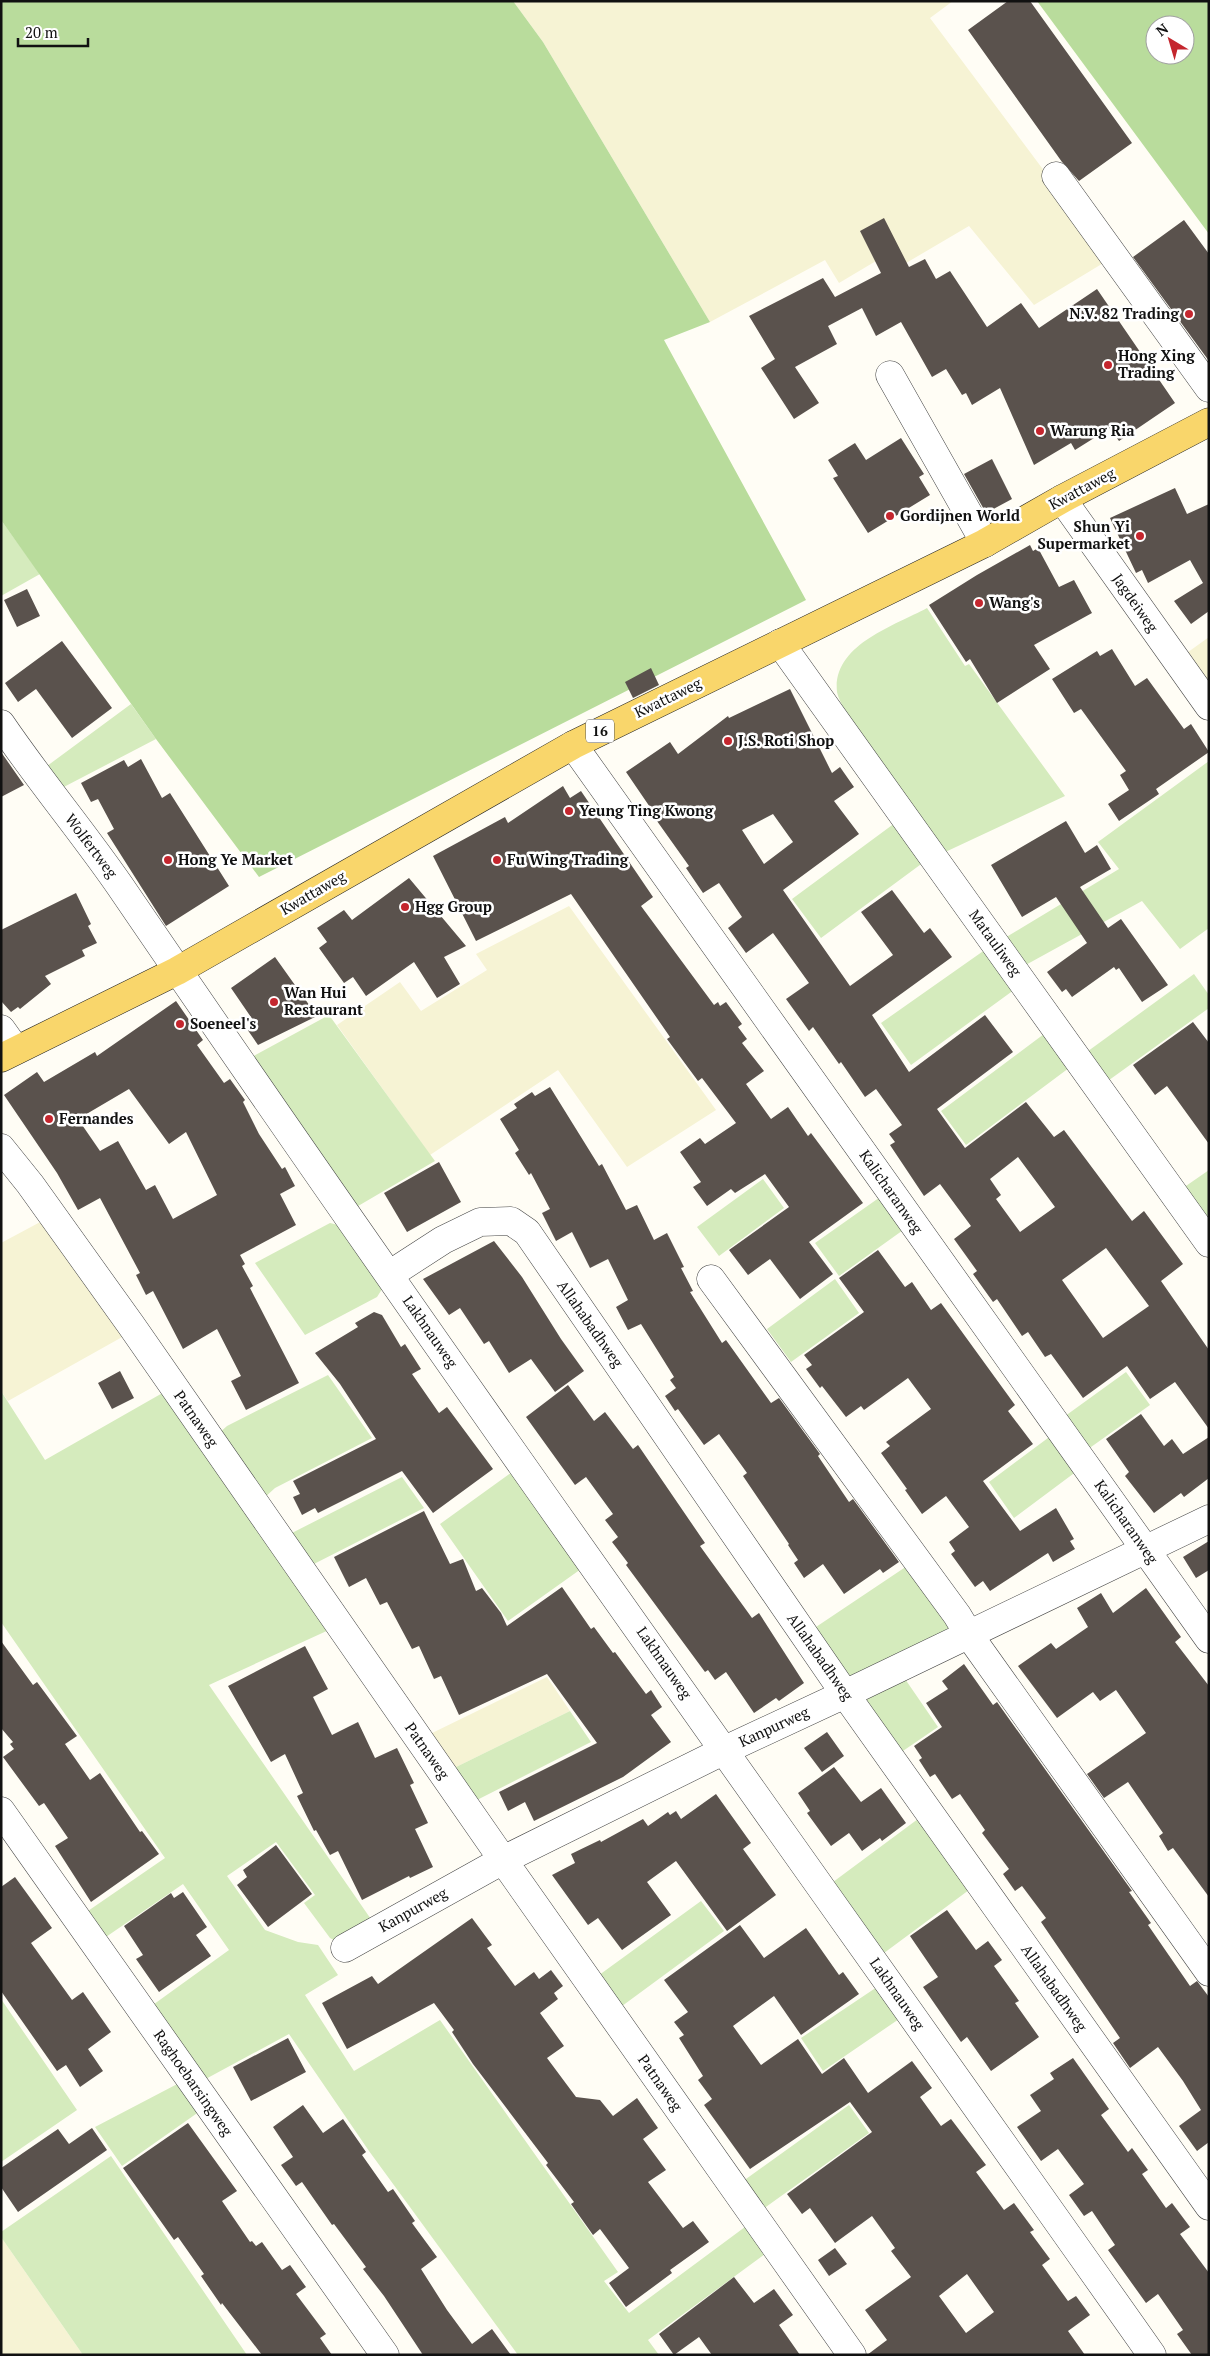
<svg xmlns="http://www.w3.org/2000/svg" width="1210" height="2356" viewBox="0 0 1210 2356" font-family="'PT Serif',serif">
<rect width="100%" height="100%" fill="#fffdf5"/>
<path fill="#f6f3d4" d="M513,1H953L930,18L1110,259L1034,305L969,226L884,276L876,261L839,283L825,260L710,322L543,42Z
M1209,637V690L1184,655Z
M569,906L716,1110L627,1167L558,1070L430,1155L337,1025L400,982L421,1011L487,970L476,954Z
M44,1220L124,1336L8,1401L1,1391V1243Z
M547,1677L570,1711L452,1769L428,1735Z
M1,2237L83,2355H1Z"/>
<path fill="#d5ebbd" d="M1,520L40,574L1,596Z
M927,608L965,666L969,664L1065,796L941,854L844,710C842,704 838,698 837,692C832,645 894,626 927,608Z
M131,704L156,739L58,790L43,769Z
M1209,761V928L1180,949L1142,901L1022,967L1003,939L1119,869L1098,842Z
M899,820L928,859L821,938L792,899Z
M989,947L1018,987L911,1065L881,1023Z
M1194,974L1209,995V1008L1105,1083L1084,1054Z
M329,1015L435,1161L353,1209L248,1059Z
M1048,1031L1073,1065L966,1145L941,1111Z
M1209,1170V1224L1183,1188Z
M763,1179L784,1208L719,1256L697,1227Z
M883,1195L906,1228L839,1276L815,1243Z
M330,1223L338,1225L384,1286L377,1297L305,1335L255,1263Z
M835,1279L859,1313L791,1362L767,1329Z
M1126,1372L1150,1405L1084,1452L1061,1419Z
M328,1375L372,1438L275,1488L263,1499L218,1434L227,1426Z
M1,1391L45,1460L166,1391L331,1629L209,1685L375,1925L339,1943L330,1938L304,1903L315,1895L276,1842L227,1876L265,1930L298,1942L318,1945L338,1975L305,1995L354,2071L440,2020L618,2272L604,2281L629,2313L749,2224L769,2251L648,2340L659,2355H518L369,2151L289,2034L202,2081L150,2007L229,1950L183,1884L103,1939L85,1913L165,1858L1,1622Z
M1052,1435L1077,1471L1014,1518L989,1482Z
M512,1472L581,1569L508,1621L440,1524Z
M402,1477L424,1508L308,1567L286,1536Z
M916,1560L957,1631L855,1682L810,1631Z
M903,1676L938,1727L897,1755L865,1709L864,1696Z
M570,1711L591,1742L475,1801L452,1769Z
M922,1816L973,1887L880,1956L829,1885Z
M701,1901L724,1931L618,2009L595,1978Z
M880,1985L902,2017L823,2071L801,2038Z
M1,1999L77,2110L1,2162Z
M183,2081L203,2109L122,2166L95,2127Z
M849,2105L869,2133L759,2212L739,2184Z
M111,2156L247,2355H83L1,2237V2232Z"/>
<path fill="#b9dc9c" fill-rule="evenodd" d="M1,1H513L543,42L710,322L664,340L806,600L259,877L156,739L1,520Z
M1037,1H1209V234ZM1155,25H1185V55H1155Z"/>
<path fill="#5a524d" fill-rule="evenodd" d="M1008,1H1030L1132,143L1079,181L1062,162L968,30Z
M884,218L909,267L925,259L936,279L950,271L987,327L1021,303L1039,328L1097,289L1175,403L1119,441L1110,428L1075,450L1071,443L1034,465L1000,388L972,405L966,393L962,395L946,369L932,377L901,322L876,336L862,308L828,326L837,344L795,367L819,403L794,419L761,368L775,359L749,316L823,278L835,297L881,273L860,231Z
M1184,220L1209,254V361L1133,257Z
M901,438L924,474L919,477L930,495L868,533L833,478L838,476L828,460L855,443L866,460Z
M992,459L1012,499L986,513L964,474Z
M1175,488L1187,514L1209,504V611L1191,624L1174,601L1203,583L1190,560L1148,583L1142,570L1136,573L1110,518Z
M1030,545L1033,551L1038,548L1059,587L1074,580L1092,613L1034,645L1050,669L997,703L970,659L966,662L929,605L977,575Z
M27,589L40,616L17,627L4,600Z
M62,641L112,708L72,738L36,689L18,702L5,683Z
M1112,649L1135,686L1147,678L1184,729L1191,724L1209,752L1156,789L1159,794L1119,821L1108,804L1129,790L1120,775L1126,771L1081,709L1074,713L1052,679L1097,651L1100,656Z
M651,668L659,685L633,698L625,682Z
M790,689L832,773L840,767L854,787L834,801L859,834L783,890L850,986L893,955L861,912L892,890L924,933L930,928L952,957L872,1015L909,1072L985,1015L1013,1052L937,1109L965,1148L1026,1102L1054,1137L1064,1130L1132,1221L1144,1211L1183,1264L1161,1281L1209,1350V1429L1175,1382L1150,1399L1127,1366L1083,1398L1051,1354L1045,1357L1028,1332L1022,1336L997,1299L993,1302L973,1274L977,1271L954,1239L971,1226L940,1184L924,1196L890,1145L895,1142L889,1134L902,1125L876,1089L865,1097L841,1062L839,1064L813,1027L809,1031L786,999L809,983L773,933L746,953L728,928L742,917L719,883L703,893L686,868L689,866L652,814L654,813L626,772L670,742L678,754L728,716L729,718ZM773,814L793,842L764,864L742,830ZM1018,1157L1055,1207L1020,1232L996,1199L1001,1195L990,1179ZM1106,1248L1149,1306L1103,1338L1062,1280Z
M1,752L24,785L1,797Z
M141,759L162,798L170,793L229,886L166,926L107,833L114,829L98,799L91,802L81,783L124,760L128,767Z
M563,786L570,798L581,791L653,897L641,906L714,1005L718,1002L720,1006L726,1002L742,1024L738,1027L747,1039L742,1043L764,1071L746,1084L771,1119L788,1107L808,1136L811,1133L863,1203L809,1242L833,1274L800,1299L770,1259L748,1275L729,1250L789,1207L765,1174L735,1193L731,1189L707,1206L693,1187L701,1182L680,1152L700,1138L705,1144L736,1123L702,1078L698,1081L667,1039L670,1037L571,894L476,941L433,856L505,817L508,823Z
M1066,821L1085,853L1097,845L1111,869L1080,887L1108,928L1121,919L1168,985L1142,1002L1119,968L1116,970L1114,967L1072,997L1066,989L1062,992L1047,972L1087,943L1056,897L1022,917L991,865Z
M409,878L466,946L444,957L460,984L437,998L414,962L366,996L353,977L344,983L319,948L327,942L317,928L344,910L352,920Z
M76,893L91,924L88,926L97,943L82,950L85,956L45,976L51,984L20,1009L18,1007L11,1012L1,1001V930Z
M275,957L317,1016L258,1045L247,1029L255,1023L231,988Z
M176,1001L203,1040L197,1045L224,1083L230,1079L245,1100L243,1102L259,1134L282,1169L285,1167L295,1186L280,1194L296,1225L240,1255L245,1264L242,1266L253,1286L250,1288L299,1383L246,1410L231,1381L241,1376L217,1329L183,1349L153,1291L146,1295L136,1275L140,1273L100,1198L78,1210L57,1173L4,1095L37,1072L44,1082L95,1052L97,1056ZM129,1089L169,1144L186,1132L217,1195L173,1219L155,1185L146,1190L118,1141L100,1151L78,1119Z
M1193,1022L1209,1043V1144L1167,1086L1155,1095L1133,1065Z
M550,1087L599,1166L602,1164L626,1210L637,1205L654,1240L667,1233L684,1267L681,1268L693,1291L690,1292L722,1343L726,1340L771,1403L779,1398L820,1454L818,1456L849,1502L853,1499L899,1562L883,1573L880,1569L844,1594L823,1564L804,1578L794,1563L798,1560L788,1545L789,1544L743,1476L747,1473L719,1434L704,1445L678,1409L675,1411L665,1396L676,1388L670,1380L674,1377L641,1324L628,1330L616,1307L628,1300L608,1259L590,1268L572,1232L556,1241L542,1213L550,1209L531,1173L529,1175L515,1153L519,1150L500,1119L517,1108L514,1104L532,1092L535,1096Z
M439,1162L461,1202L407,1232L384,1193Z
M494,1241L522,1277L561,1339L584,1371L555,1392L531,1359L509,1373L489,1341L484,1344L460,1308L449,1315L423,1279Z
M878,1250L905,1287L912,1282L931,1310L941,1303L1015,1405L1008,1411L1033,1444L983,1481L1020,1531L1056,1508L1074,1539L1070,1541L1075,1549L1053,1562L1048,1553L990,1591L983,1581L975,1587L951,1554L955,1551L949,1542L969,1527L946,1496L922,1514L905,1490L907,1489L881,1453L890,1446L886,1442L931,1409L908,1378L864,1410L861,1406L846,1417L822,1386L820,1388L806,1369L812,1365L804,1355L864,1312L839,1278Z
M374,1312L382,1315L401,1347L405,1344L421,1369L412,1374L439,1413L447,1407L493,1469L433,1513L402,1471L318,1513L315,1508L302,1515L293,1497L300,1494L293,1481L376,1439L340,1384L315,1353L358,1327L355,1323Z
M120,1371L134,1398L112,1409L98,1383Z
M568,1385L594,1421L605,1412L633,1449L638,1445L705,1543L700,1546L752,1618L759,1613L804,1683L779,1701L776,1698L754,1713L726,1672L715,1680L708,1670L705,1672L626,1565L628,1563L612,1542L618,1537L605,1520L613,1514L586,1477L575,1485L526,1417Z
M1141,1414L1164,1446L1172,1439L1183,1454L1209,1437V1478L1184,1497L1181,1493L1154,1513L1125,1476L1129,1472L1106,1439Z
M424,1511L450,1564L463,1559L476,1591L482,1588L501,1613L507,1626L562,1587L591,1629L594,1627L613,1653L615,1652L646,1694L651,1690L662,1707L651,1715L671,1742L623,1777L534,1821L525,1802L508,1811L499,1792L597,1743L547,1674L459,1715L441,1676L434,1679L419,1646L412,1649L387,1602L380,1605L366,1578L349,1587L334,1557Z
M1209,1541V1570L1196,1578L1183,1557Z
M1146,1588L1181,1637L1175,1642L1209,1686V1897L1173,1848L1168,1851L1159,1836L1163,1833L1128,1782L1104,1798L1087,1774L1146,1733L1116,1690L1100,1701L1093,1692L1057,1718L1018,1666L1051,1643L1056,1649L1088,1627L1077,1608L1101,1593L1113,1613Z
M1,1641L33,1685L37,1682L77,1736L65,1744L90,1780L100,1773L140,1832L142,1831L159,1854L91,1902L55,1846L68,1838L44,1803L39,1806L3,1757L14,1749L10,1744L13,1742L1,1728Z
M305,1646L328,1689L313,1697L332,1735L358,1722L375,1758L397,1748L414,1783L410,1785L428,1823L415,1829L433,1867L410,1878L409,1876L362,1900L338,1851L330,1855L316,1830L314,1831L297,1796L303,1793L285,1754L271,1762L228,1686Z
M964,1664L993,1705L997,1702L1132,1891L1129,1892L1151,1923L1148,1925L1190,1986L1197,1981L1209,1997V2142L1197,2151L1179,2126L1201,2110L1183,2081L1158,2047L1130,2068L1113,2043L1120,2038L1041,1922L1046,1918L1022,1886L1015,1891L1003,1874L1009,1869L982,1833L985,1830L960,1794L952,1799L935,1774L930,1777L919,1760L922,1758L914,1746L942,1727L926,1703L948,1689L942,1681Z
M827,1732L844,1756L822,1772L804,1748Z
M834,1767L861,1802L881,1788L906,1823L882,1841L880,1838L862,1851L849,1833L831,1846L807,1813L810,1811L798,1793Z
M716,1794L751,1843L743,1849L776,1895L727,1931L676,1861L647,1882L671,1915L622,1950L598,1918L588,1925L552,1875L575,1863L571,1854L600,1840L601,1842L643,1819L648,1826L668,1812L670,1815L676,1811L681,1819Z
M276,1845L312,1894L268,1927L237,1885L247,1877L243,1870Z
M15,1877L52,1928L31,1943L72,2000L83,1992L111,2032L88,2049L103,2071L80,2087L66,2065L57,2071L1,1991V1887Z
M183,1892L207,1927L196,1935L211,1956L159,1992L136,1959L143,1955L124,1926L171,1893L174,1898Z
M947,1910L976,1950L988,1941L1002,1960L994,1966L1019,2001L1015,2003L1039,2037L991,2071L967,2037L961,2042L923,1987L938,1977L910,1936Z
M472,1918L492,1945L487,1948L515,1986L534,1972L539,1979L551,1970L563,1986L554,1993L558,1999L540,2013L564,2046L547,2058L576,2097L600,2100L613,2116L637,2098L658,2128L643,2139L666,2170L648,2182L683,2228L693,2221L709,2242L670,2270L672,2273L626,2307L609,2283L629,2268L600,2229L593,2235L571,2204L574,2202L546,2165L548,2163L473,2064L452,2032L454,2030L434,2003L347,2049L322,2003L372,1976L378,1984Z
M740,1925L764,1958L806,1928L839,1975L843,1972L859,1994L801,2035L774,1996L733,2026L761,2065L798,2039L822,2074L844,2058L868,2093L912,2061L932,2088L920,2097L941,2126L951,2119L986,2165L976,2172L1004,2210L1014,2203L1034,2230L1030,2232L1050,2259L1042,2265L1068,2301L1076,2296L1090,2315L1068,2331L1085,2355H867L887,2340L865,2310L911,2277L891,2251L895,2248L872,2216L835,2243L810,2208L802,2214L787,2194L872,2132L850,2102L750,2169L704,2105L712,2099L698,2080L703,2076L679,2038L684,2035L674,2022L688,2012L664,1980ZM967,2274L994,2312L966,2333L939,2296Z
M288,2038L306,2072L251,2101L233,2067Z
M1073,2058L1109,2109L1101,2115L1128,2152L1132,2148L1148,2170L1142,2174L1166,2208L1172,2203L1190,2227L1180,2234L1209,2273V2355H1192L1177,2334L1183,2330L1158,2294L1146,2303L1108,2250L1115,2245L1092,2211L1084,2216L1069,2195L1084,2184L1058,2149L1041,2161L1017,2127L1041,2111L1030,2095L1054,2079L1050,2073Z
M303,2105L323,2133L343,2119L366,2152L362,2155L388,2192L393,2189L415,2221L412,2223L437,2257L421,2269L447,2310L472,2344L492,2329L511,2355H423L384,2296L363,2269L366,2267L334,2224L332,2225L302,2182L296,2186L281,2165L293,2157L273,2127Z
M188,2123L237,2191L222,2201L250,2242L252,2241L256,2246L262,2242L282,2270L290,2265L306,2287L296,2294L326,2334L320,2338L332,2355H262L222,2303L221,2305L201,2276L204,2274L178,2237L174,2240L123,2168Z
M92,2128L107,2150L18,2212L1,2187V2168L58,2129L69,2144Z
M835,2248L847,2264L829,2276L818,2260Z
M734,2277L754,2303L774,2289L793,2315L779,2325L800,2355H712L699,2337L674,2355L659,2334Z"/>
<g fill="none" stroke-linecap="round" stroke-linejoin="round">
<g stroke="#444" stroke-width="29">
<path id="minor" d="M1056,176L1209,388
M890,375L985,543
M1062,499L1209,706
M780,643L1209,1243
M1,724C39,780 82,831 120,886C457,1380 807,1866 1152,2355
M573,745L1209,1639
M1,1029L16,1050
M1,1148L30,1184L131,1325L503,1860L852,2355
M389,1275L443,1240L480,1222L511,1221L527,1232L845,1694L1209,2206
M711,1279L957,1615L969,1635L1209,1972
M1,1811L385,2355
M345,1948L503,1860L725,1750L845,1694L1209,1519"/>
</g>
<g stroke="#222" stroke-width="29">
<path id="major" d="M1,1058L177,971L573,745L985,543L1062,499L1209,422"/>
</g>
<use href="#minor" stroke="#fff" stroke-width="28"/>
<use href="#major" stroke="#f9d66b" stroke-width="28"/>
</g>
<g fill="#c4262e" stroke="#fff" stroke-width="2">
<circle cx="1189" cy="314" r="5"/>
<circle cx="1108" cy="365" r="5"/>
<circle cx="1040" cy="431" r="5"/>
<circle cx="890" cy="516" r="5"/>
<circle cx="1140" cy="536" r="5"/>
<circle cx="979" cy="603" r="5"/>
<circle cx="728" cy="741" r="5"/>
<circle cx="569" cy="811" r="5"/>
<circle cx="168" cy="860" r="5"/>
<circle cx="497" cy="860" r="5"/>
<circle cx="405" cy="907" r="5"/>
<circle cx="274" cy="1002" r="5"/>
<circle cx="180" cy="1024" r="5"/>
<circle cx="49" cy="1119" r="5"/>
</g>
<g text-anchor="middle" stroke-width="5" stroke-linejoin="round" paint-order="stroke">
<rect fill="#fff" stroke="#585858" stroke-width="1" x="586" y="719.5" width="28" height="23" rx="4"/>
<g font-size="14" font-weight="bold" fill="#111">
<text x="600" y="736">16</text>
</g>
<g font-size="15" font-weight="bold" fill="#111" stroke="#fff" text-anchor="start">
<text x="1179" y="319" text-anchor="end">N.V. 82 Trading</text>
<text x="1118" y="361">Hong Xing<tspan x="1118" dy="17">Trading</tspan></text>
<text x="1050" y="436">Warung Ria</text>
<text x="900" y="521">Gordijnen World</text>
<text x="1130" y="532" text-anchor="end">Shun Yi<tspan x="1130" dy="17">Supermarket</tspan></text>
<text x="989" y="608">Wang's</text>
<text x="738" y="746">J.S. Roti Shop</text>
<text x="579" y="816">Yeung Ting Kwong</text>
<text x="178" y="865">Hong Ye Market</text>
<text x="507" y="865">Fu Wing Trading</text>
<text x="415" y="912">Hgg Group</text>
<text x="284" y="998">Wan Hui<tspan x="284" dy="17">Restaurant</tspan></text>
<text x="190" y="1029">Soeneel's</text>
<text x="59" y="1124">Fernandes</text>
</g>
<g font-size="15" fill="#111" stroke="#fff">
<text transform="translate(1082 489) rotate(-28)" y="5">Kwattaweg</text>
<text transform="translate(1135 603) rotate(55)" y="5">Jagdeiweg</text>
<text transform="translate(668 698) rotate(-26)" y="5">Kwattaweg</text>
<text transform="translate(91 846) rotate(53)" y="5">Wolfertweg</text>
<text transform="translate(313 893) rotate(-30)" y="5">Kwattaweg</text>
<text transform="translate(995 943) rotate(54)" y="5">Matauliweg</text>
<text transform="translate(891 1192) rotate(55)" y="5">Kalicharanweg</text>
<text transform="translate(590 1324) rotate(55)" y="5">Allahabadhweg</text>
<text transform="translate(430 1332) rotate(55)" y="5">Lakhnauweg</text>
<text transform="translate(196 1419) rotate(55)" y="5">Patnaweg</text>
<text transform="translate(1126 1522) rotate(55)" y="5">Kalicharanweg</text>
<text transform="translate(820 1657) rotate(55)" y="5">Allahabadhweg</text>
<text transform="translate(664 1663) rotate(55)" y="5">Lakhnauweg</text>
<text transform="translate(774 1727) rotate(-25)" y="5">Kanpurweg</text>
<text transform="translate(427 1751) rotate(55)" y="5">Patnaweg</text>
<text transform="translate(413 1910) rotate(-29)" y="5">Kanpurweg</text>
<text transform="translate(1054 1988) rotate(55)" y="5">Allahabadhweg</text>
<text transform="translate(897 1994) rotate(55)" y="5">Lakhnauweg</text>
<text transform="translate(193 2083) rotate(55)" y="5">Raghoebarsingweg</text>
<text transform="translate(660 2083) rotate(55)" y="5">Patnaweg</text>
</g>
</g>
<rect width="1210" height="2356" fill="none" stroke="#111111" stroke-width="5"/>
<g transform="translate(1170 40) rotate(322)"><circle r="24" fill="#ffffff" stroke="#a0a0a0"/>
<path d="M0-4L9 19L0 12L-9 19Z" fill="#c4262e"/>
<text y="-8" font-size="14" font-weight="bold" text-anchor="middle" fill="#111111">N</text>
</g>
<path d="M18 38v8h70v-8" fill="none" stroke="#111111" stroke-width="2.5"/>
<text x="25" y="38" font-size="15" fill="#111111" stroke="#ffffff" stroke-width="4" paint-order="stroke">20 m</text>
</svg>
